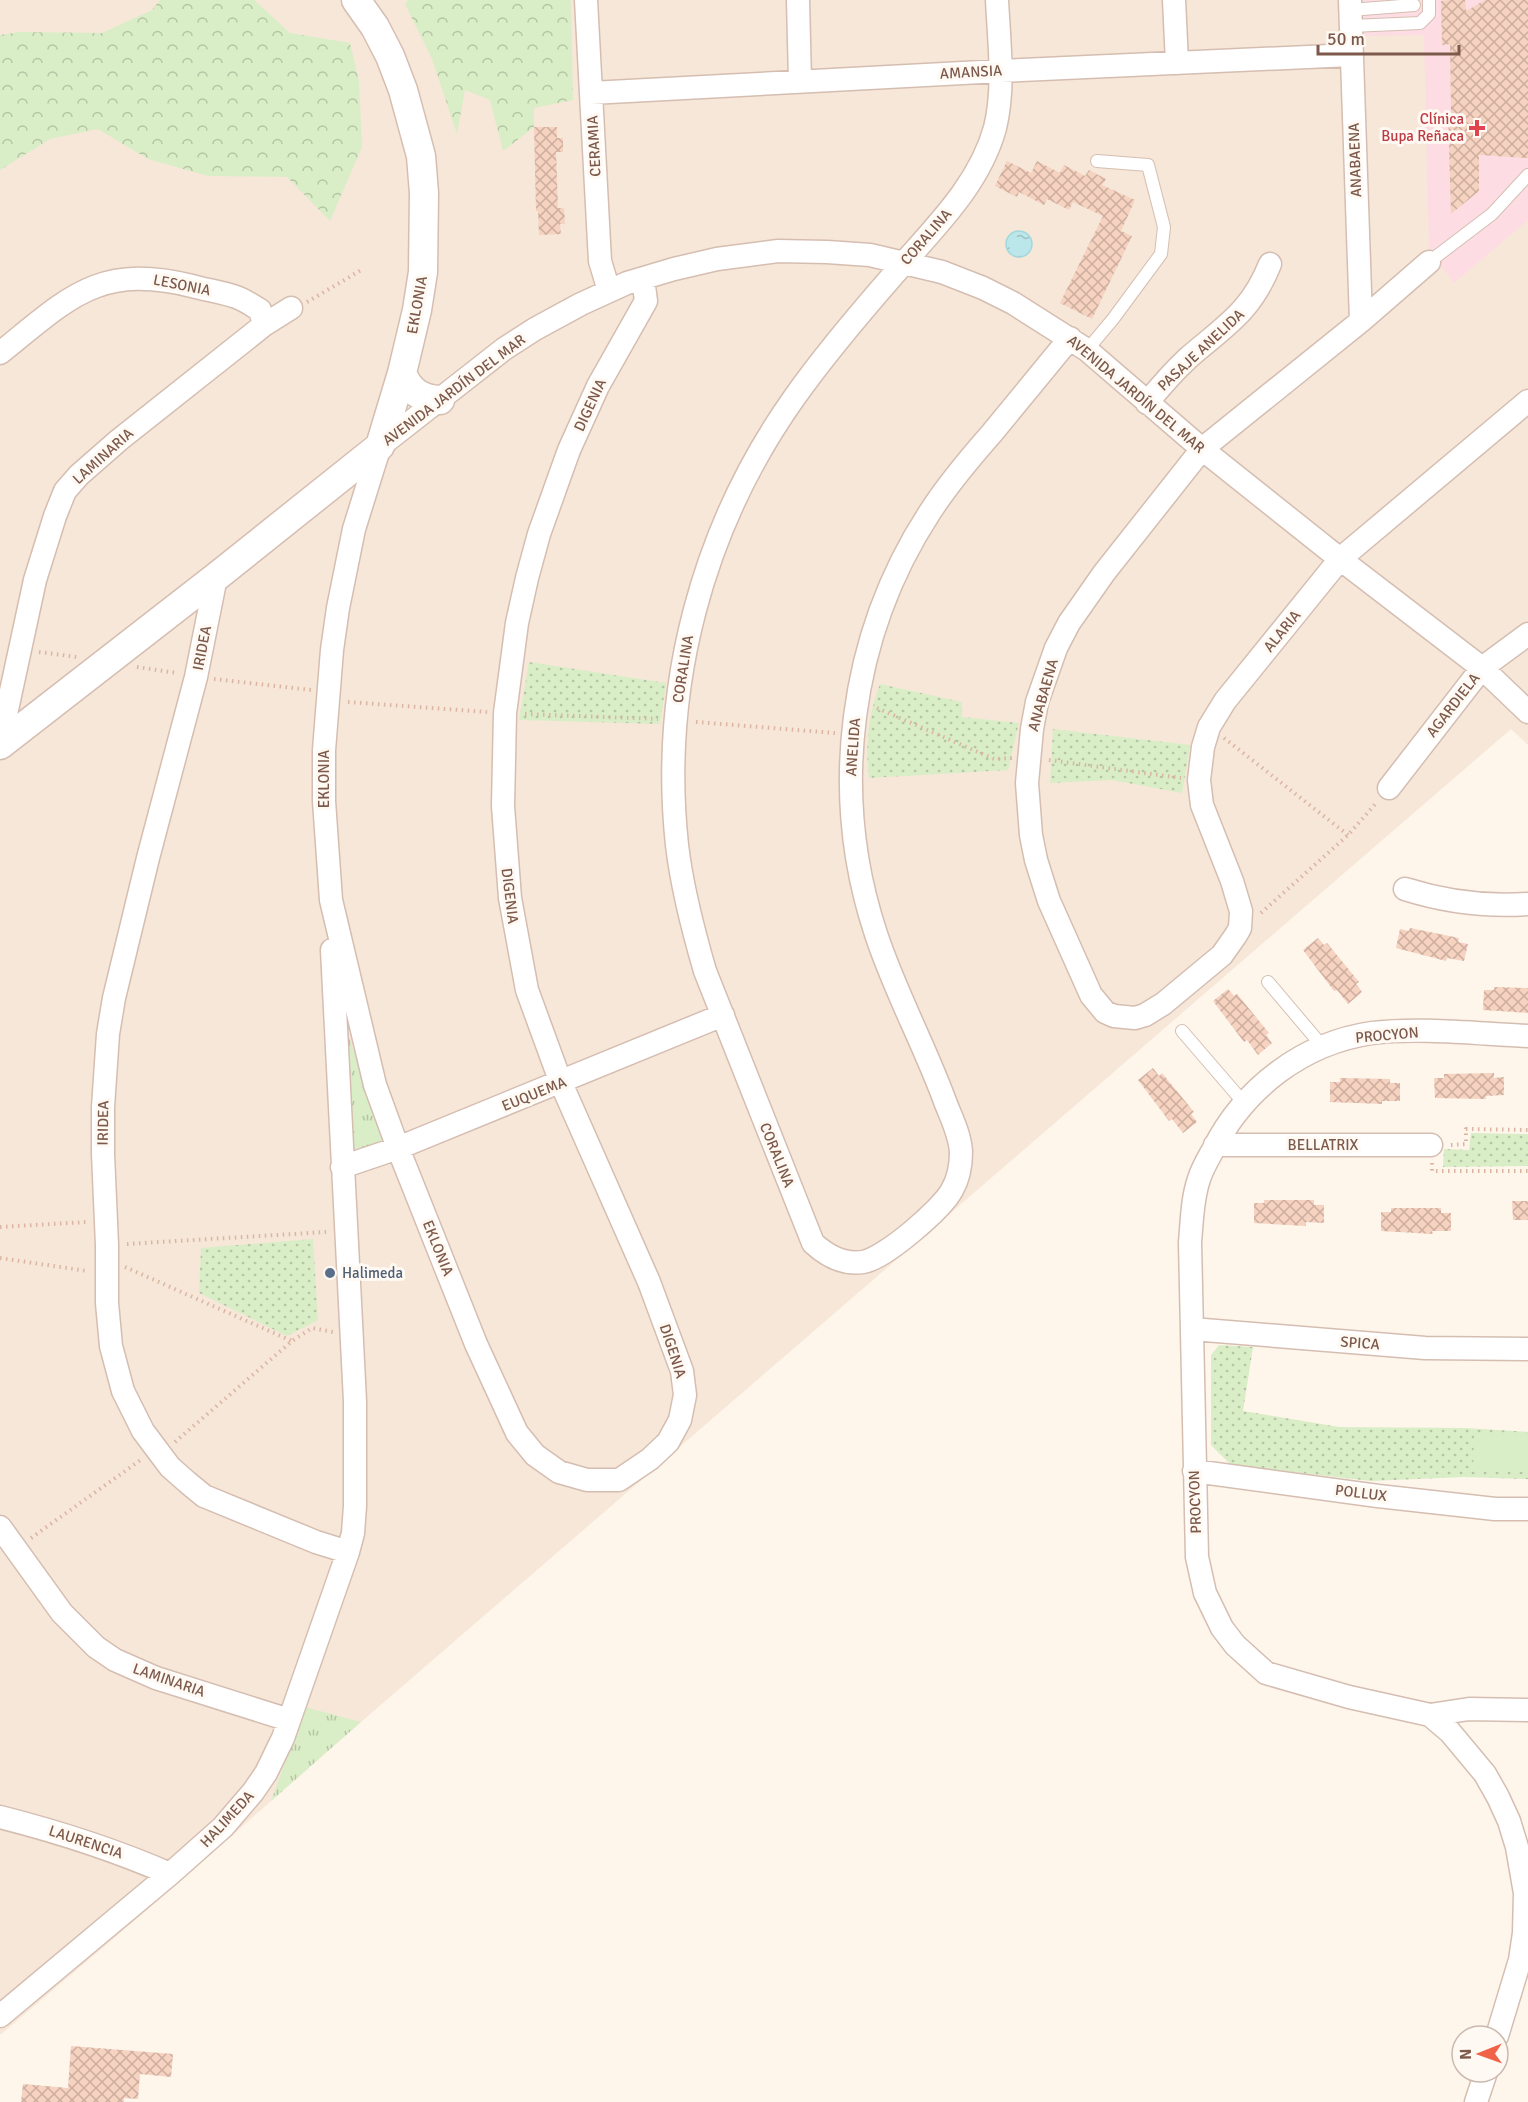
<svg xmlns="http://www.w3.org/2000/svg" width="1528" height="2102" viewBox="0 0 1528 2102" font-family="Signika,sans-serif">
<defs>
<pattern id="grass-tufts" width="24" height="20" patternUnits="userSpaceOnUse" patternTransform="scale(1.5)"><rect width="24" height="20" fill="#d9eec7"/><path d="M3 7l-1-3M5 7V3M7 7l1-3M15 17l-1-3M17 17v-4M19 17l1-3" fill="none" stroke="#b5c4a4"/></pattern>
<pattern id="forest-crowns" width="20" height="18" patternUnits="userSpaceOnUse" patternTransform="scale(1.5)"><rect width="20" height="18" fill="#d9eec7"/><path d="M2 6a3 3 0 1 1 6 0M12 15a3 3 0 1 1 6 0" fill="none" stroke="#b5c4a4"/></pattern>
<pattern id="park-dots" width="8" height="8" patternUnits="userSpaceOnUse" patternTransform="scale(1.5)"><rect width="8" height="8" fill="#d9eec7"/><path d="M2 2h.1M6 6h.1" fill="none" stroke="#b5c4a4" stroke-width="1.8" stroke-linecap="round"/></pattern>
<pattern id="water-ripples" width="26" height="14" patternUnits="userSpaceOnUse" patternTransform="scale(1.5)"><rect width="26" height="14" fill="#bce7ea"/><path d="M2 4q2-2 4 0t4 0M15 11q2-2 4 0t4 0" fill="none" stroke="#9ebec0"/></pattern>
<pattern id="building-cross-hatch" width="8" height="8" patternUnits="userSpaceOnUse" patternTransform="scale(1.5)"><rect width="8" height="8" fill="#f6d2c0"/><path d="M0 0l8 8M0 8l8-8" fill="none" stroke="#ccad9e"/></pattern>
</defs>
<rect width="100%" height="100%" fill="#fef5eb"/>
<path fill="#f6e7d8" d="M0,0H1528V745L1511,729L361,1722L140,1916L0,2035Z"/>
<path fill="#fddde3" d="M1362,0H1528V220L1454,283L1429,250L1424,35L1364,36Z"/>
<path fill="url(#grass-tufts)" d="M345,1024L383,1144L353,1149Z
M305,1707L361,1722L271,1801Z"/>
<path fill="url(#forest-crowns)" d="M160,0H254L290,33L350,43L359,81L362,147L330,221L287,177L208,176L148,159L98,129L50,139L0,170V35L19,32L102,33L152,10Z
M408,0H571L573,100L534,108V127L503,151L490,100L465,90L457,134L432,59L405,4Z"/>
<path fill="url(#park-dots)" d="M529,662L666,683L660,724L519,720Z
M880,684L962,702V717L1019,723L1008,770L869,778C865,744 868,716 880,684Z
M1053,729L1190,745L1182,793L1112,780L1050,783Z
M1471,1133L1528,1134V1166L1443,1167L1444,1149L1469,1150Z
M313,1239L318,1320L287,1336L199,1293L201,1248Z
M1219,1345L1253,1347L1243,1411L1339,1427L1465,1428L1528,1432V1479L1463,1477L1371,1481L1231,1465L1211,1445V1355Z"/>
<path fill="#d9eec7" d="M1474,1435H1528V1472L1473,1471Z"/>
<path fill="url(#water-ripples)" stroke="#a2d8dd" stroke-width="1.5" d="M1006 244a13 13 0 1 1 26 0a13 13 0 1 1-26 0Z"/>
<path fill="url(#building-cross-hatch)" d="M1447,0H1465L1466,11L1485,0H1528V158L1479,155V191L1451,214L1448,113L1451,111L1450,44L1442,45L1441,1Z
M534,127H557V138H563V152H556L558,208H564L565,224H560L561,234L539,235L538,211H536Z
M1007,161L1031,173L1037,161L1060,173L1064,165L1085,176L1089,170L1106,179L1102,185L1135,200L1121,231L1132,236L1092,319L1060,303L1103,216L1073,202L1069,210L1047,199L1044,205L1019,192L1017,197L995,186Z
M1410,928L1459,938L1458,942L1468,944L1464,961L1447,958L1446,961L1396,948L1400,929L1409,931Z
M1318,938L1324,945L1327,943L1359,982L1356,984L1362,992L1348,1004L1337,990L1334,991L1303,950Z
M1494,987L1528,988V1013L1483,1010L1484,990H1494Z
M1228,989L1234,996L1237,994L1269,1033L1266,1035L1272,1043L1258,1055L1247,1040L1244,1042L1213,1001Z
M1153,1068L1159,1076L1162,1073L1194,1112L1191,1114L1197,1122L1183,1133L1172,1119L1169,1121L1138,1080Z
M1494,1073V1078L1504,1077V1095L1486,1096V1099L1435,1098L1434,1078H1444V1074Z
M1340,1078L1390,1079V1083H1400V1101H1382V1104L1330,1102V1082H1340Z
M1264,1200H1314V1205H1324V1223L1306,1222V1226L1254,1223V1203H1264Z
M1512,1201H1528V1220H1513Z
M1391,1208H1441V1213H1451V1231H1432L1433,1234L1381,1231V1212H1391Z
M71,2046L173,2054L171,2077L140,2074L138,2099L124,2098V2102H21L23,2084L68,2088Z"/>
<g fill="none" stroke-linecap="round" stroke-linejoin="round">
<g stroke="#d5beb1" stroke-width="14">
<path id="service" d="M1350,10L1414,5
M1351,26L1420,23L1429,14V0
M1429,262L1492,214L1528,175
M1087,350L1113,319L1161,254L1164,227L1148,165L1097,161
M1268,982L1323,1047
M1182,1031L1244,1103"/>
</g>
<g stroke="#d5beb1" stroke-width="25">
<path id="minor" d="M586,0L600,261L609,291
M798,0L800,81
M997,0C999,42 1005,87 995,128C979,186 933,229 895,273C860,313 825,354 794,398C702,528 660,687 677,845C682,888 693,930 705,971L813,1243C827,1256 843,1265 863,1262C884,1259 942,1209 952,1190C959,1178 961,1165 961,1152C960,1135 952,1119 946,1104C925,1046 895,992 876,934C829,793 849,636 930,512C948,484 970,458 992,433C1018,401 1044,370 1070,338
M1174,0L1177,63
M1350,0L1361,321
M591,93L1000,71L1351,55
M1429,262L1361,321L1202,449L1104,573L1069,623L1056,648L1037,702L1032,729L1027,783L1031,835L1036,860L1049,901L1091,995L1105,1012L1114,1016L1135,1018L1145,1015L1163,1004L1222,955L1236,935L1240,928L1241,911L1232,881L1202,805L1199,780L1203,747L1209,727L1225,701L1340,559L1528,401
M643,279L646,301L598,386L569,450L539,534L527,578L517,623L505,713L503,806L510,898L527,990L561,1083L649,1282L682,1371L685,1395L680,1420L668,1442L650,1459L619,1480H587L559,1472L535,1455L517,1433L476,1344L398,1148L375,1085L331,900L324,801V750L332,650L338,608L354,529L380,446L504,349L535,329L581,304L627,283L674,269L717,259L778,251L827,252L870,255L904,263L942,272L983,288L1013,303L1087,350L1202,449L1340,559L1482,668L1528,712
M0,353C69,298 98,263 192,286C206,290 222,292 236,297C245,300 253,306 260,310L264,325
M1147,403C1160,387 1173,372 1188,358C1225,326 1251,312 1270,264
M216,577L196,677L148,858L114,998L108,1034L103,1107V1154L107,1245V1303L111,1346L123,1391L143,1431L170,1467L187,1482L204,1496L316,1542L348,1552
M0,742L35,580L55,516L65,491L79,475L119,440L264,325L291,308
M1389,788L1482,668L1528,634
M1405,889C1446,902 1485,907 1528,904
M1215,1145H1431
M342,1167L398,1148L723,1015
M1192,1329L1425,1348L1528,1349
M1194,1471L1378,1496L1495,1509H1528
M0,1527L62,1613L96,1647L115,1660L156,1678L289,1720
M1430,1715L1469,1709L1528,1710
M0,1817C59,1832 115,1850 170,1874
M0,2016L170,1874L223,1827L253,1792L266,1773L283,1738L348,1552L353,1533L355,1506V1401L332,950
M1497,2036L1520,1960L1524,1933L1525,1893L1517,1847L1509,1821L1498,1797L1485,1774L1450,1732L1430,1715L1349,1697L1266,1673L1235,1645L1222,1628L1205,1593L1197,1557L1190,1242C1192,1221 1192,1199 1199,1179C1202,1169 1208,1159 1213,1150C1244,1088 1303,1043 1372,1033C1420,1027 1480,1034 1528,1036
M1476,2102L1486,2072"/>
</g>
<g stroke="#d5beb1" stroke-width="31">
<path id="tertiary" d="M402,373C409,391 421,399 440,400
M0,745L216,577L380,446L402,373L417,310L423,272L424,193L421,156L403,90L390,56L375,27L356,0"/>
</g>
<path stroke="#dcb5a2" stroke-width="4" stroke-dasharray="1.5 4.5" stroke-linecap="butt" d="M307,302L363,269
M39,652L77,657
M137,667L177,673
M214,679L311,690
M348,702L487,712
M877,708L994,759L1012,758
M525,714L658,719
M696,722L835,733
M1224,738L1348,835
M1049,760L1181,778
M1261,913L1348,835L1377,802
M1451,1145L1466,1144V1129L1528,1130
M1432,1163V1171H1528
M0,1227L86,1222
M127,1244L326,1232
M0,1258L87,1271
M125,1267L292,1341
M175,1442L292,1341L312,1328L333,1332
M31,1538L142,1459"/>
<use href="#service" stroke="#fff" stroke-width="12"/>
<use href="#minor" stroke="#fff" stroke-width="22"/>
<use href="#tertiary" stroke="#fff" stroke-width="28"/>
</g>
<path fill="#e0444e" stroke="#fff9f3" stroke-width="2" d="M1474 119h6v6h6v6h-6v6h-6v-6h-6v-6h6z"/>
<circle fill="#5c6f8a" stroke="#fff9f3" stroke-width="2" cx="330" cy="1273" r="6"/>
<g text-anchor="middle" stroke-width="6" stroke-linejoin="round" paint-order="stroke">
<g font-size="15" fill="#7c594a" stroke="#fff9f3">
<text transform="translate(971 72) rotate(-3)" y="5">AMANSIA</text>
<text transform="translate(594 146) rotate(-93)" y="5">CERAMIA</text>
<text transform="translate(1355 160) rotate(-92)" y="5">ANABAENA</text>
<text transform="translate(926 237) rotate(-49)" y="5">CORALINA</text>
<text transform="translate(182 285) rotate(11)" y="5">LESONIA</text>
<text transform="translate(417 305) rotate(-80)" y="5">EKLONIA</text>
<text transform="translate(1201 350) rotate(-43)" y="5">PASAJE ANELIDA</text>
<text transform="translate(454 390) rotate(-37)" y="5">AVENIDA JARDÍN DEL MAR</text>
<text transform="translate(1136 394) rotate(40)" y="5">AVENIDA JARDÍN DEL MAR</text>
<text transform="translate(590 405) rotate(-65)" y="5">DIGENIA</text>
<text transform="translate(103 456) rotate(-42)" y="5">LAMINARIA</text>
<text transform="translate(1282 631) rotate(-51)" y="5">ALARIA</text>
<text transform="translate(202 648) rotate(-79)" y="5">IRIDEA</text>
<text transform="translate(683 669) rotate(-81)" y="5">CORALINA</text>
<text transform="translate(1043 695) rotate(-74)" y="5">ANABAENA</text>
<text transform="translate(1453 705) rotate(-52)" y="5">AGARDIELA</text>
<text transform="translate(853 747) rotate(-86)" y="5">ANELIDA</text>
<text transform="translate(324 779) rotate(-90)" y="5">EKLONIA</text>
<text transform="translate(510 896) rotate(83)" y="5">DIGENIA</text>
<text transform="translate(1387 1035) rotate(-5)" y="5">PROCYON</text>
<text transform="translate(534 1094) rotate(-22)" y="5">EUQUEMA</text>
<text transform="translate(103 1123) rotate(-89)" y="5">IRIDEA</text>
<text x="1323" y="1150">BELLATRIX</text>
<text transform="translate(777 1155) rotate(68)" y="5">CORALINA</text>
<text transform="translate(438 1248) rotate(68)" y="5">EKLONIA</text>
<text transform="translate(1360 1343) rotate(4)" y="5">SPICA</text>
<text transform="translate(673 1351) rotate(72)" y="5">DIGENIA</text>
<text transform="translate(1361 1493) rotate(7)" y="5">POLLUX</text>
<text transform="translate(1195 1502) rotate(-92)" y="5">PROCYON</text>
<text transform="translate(169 1680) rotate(19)" y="5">LAMINARIA</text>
<text transform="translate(227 1819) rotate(-47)" y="5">HALIMEDA</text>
<text transform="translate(86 1842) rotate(18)" y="5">LAURENCIA</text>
</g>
<g font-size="15" fill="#be3a42" stroke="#fff9f3" text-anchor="end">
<text x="1464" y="124">Clínica<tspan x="1464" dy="17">Bupa Reñaca</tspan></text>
</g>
<g font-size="15" fill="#4e5e75" stroke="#fff9f3" text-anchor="start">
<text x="342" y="1278">Halimeda</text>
</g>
</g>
<g transform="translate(1480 2054) rotate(269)"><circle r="28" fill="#fff9f3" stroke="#cbb9af" stroke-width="1.5"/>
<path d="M0-4.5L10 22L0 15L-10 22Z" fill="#f06348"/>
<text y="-9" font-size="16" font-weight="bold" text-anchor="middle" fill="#7c594a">N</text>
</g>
<path d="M1318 45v9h141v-9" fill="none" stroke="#7c594a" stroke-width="3"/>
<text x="1327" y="45" font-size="18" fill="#7c594a" stroke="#fff9f3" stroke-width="4.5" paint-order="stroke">50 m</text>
</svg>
